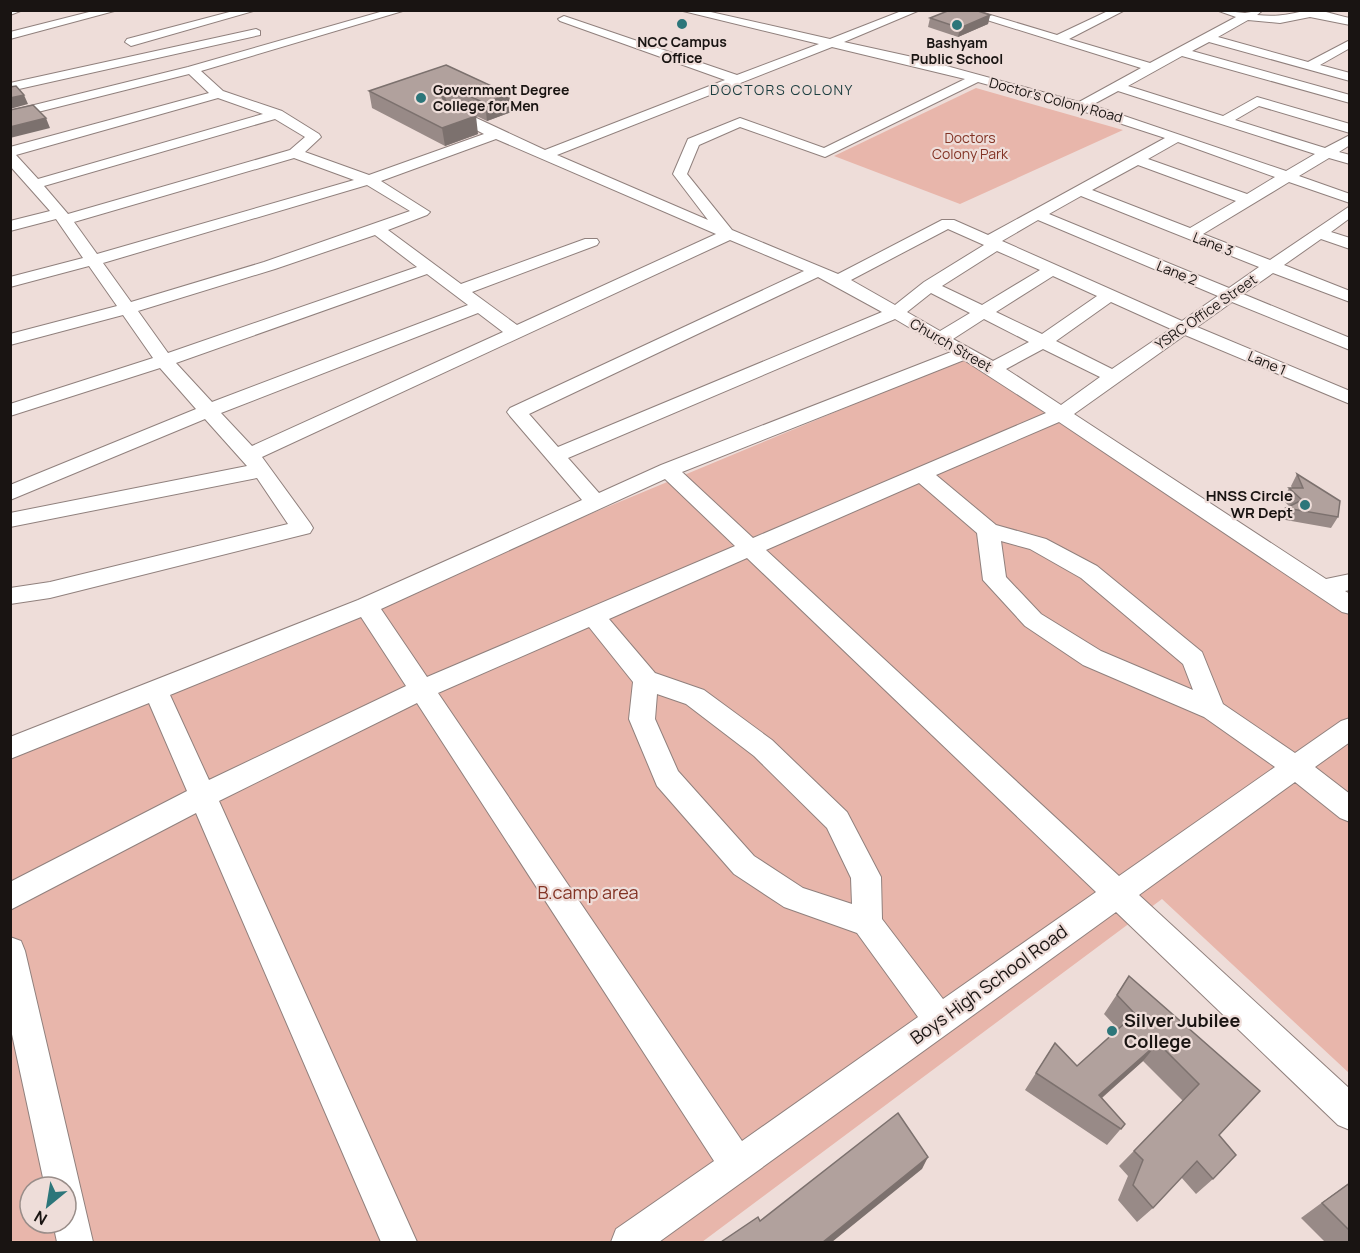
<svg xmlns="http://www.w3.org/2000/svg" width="1360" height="1253" viewBox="0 0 1360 1253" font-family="Manrope,sans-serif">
<rect width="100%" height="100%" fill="#eeddd9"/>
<path fill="#e8b6ab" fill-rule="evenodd" d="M976,88L1123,130L960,204L834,156Z
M963,359L1349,614V1073L1162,899L702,1242H11V755ZM30,1187H66V1223H30Z"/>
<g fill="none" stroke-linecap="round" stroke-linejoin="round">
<g stroke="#90807d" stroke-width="2">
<path id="minor" d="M10,10H23L10,15Z
M97,10H118L10,39V32Z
M237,10H257L131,46L125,42L127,39Z
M387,10H406L201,71L223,91L282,111L319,134L321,137L305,152L369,175L484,134L447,115L445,112L447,109H457L545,150L725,80L560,21L558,19L564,16L737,75L819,44L679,10H702L830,39L904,10H920L844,42L917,58L1079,102L1141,68L955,10H974L1057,35L1110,10H1125L1069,39L1150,63L1236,17L1216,10L1245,13L1263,10L1257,15C1275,17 1287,15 1304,11C1318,7 1334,15 1350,18V25L1310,17L1280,23L1248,20L1218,37L1308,62L1350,40V48L1320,65L1350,73V81L1209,42L1192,51L1350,95V103L1182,56L1128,86L1223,116L1257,97L1350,124V133L1259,106L1235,120L1325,148L1350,135V145L1339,152L1350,155V164L1329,158L1299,176L1350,194V203L1289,182L1203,234L1270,260L1350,206V218L1331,232L1350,238V249L1321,239L1284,265L1350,291V302L1273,273L1243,294L1350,338V350L1232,302L1197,327L1350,391V404L1185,335L1074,414L1326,579L1350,574V590L1345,591L1350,594V614L1342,612L1059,422L936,475L996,525L1046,539L1097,566L1202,652L1223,704L1295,753L1341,721L1350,718V742L1315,767L1350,794V822L1340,818L1295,782L1139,895L1350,1089V1130L1338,1125L1116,912L659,1242H611L616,1229L714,1161L417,703L219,801L417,1242H381L196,813L10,910V882L187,791L149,703L10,759V737L358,600L582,500L510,416L507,412L510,408L804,271L730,240L262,457L310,523L313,528L310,533L50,598L10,604V588L50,582L288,524L257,478L10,527V513L247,466L205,419L10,500V485L196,409L160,368L10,416V404L153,358L123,315L10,345V334L117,306L89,266L10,287V277L83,258L56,219L10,231V221L50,211L10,166V147L209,93L189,74L10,119V111L188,67ZM832,47L965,79L824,148L740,118L688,139L673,174L708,220L557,155ZM978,82L1076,109L1165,138L988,235L954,220H942L838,274L732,230L687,174L699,145L740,127L825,157ZM1118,91L1315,154L1286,171L1092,105ZM218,98L263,114L38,179L16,155ZM275,119L305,137L290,150L68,214L44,186ZM496,139L716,234L517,325L472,292L597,245L599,242L597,239H585L461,284L388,230L427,215L430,212L381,181ZM1178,142L1275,177L1247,194L1148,159ZM294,158L354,180L97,254L74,222ZM1138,165L1236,201L1190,228L1092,190ZM367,185L410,211L264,262L131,302L103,263ZM1081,196L1259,267L1229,288L1049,214ZM1038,220L1218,296L1182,321L1002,241ZM948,229L984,245L924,282L895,305L851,280ZM375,235L417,267L168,353L138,311L275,269ZM997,251L1040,270L982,305L942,286ZM427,274L468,305L212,402L176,363ZM1053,276L1097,296L1042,334L996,312ZM818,277L882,312L558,447L529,414ZM931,293L970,313L940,331L907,312ZM1111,302L1171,329L1112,369L1056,341ZM478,313L503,332L252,446L221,413ZM895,319L951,352L661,465L599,493L568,458ZM984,319L1029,342L993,361L953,339ZM1043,349L1100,377L1061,405L1006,369ZM964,360L1046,413L753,538L682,472ZM665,479L735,546L427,677L381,609ZM919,483L977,533L983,580L1025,626L1083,665L1204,717L1275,767L1119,876L766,550ZM1001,541L1030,549L1081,578L1183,664L1193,690L1101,651L1041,614L1006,577ZM747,558L1096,892L943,999L882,919L881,877L847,812L772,740L704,690L655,673L609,619ZM361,617L406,686L209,780L170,695ZM589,627L633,682L629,719L657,786L734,874L784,907L857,933L918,1017L742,1141L438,693ZM657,694L686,704L754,756L827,828L851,878L852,904L803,888L754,856L678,771L655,719Z
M256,29L260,31V35L10,91V83Z
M10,937L21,941L25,951L93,1242H57L53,1223H66V1187H45L10,1025Z"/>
</g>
<use href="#minor" fill="#fff" fill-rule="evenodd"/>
</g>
<path fill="#988a87" d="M990,15L988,24L958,37L928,27L930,18Z
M446,65L509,94L511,112L487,121L462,109L478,134L445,146L372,108L369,91Z
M1297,474L1338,517L1331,528L1280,519L1286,508L1289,506L1283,500L1289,488H1292L1291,486Z
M1129,976L1260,1091L1219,1135L1213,1179L1196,1194L1181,1177L1153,1208L1137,1222L1118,1200L1128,1176L1119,1166L1183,1101L1143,1061L1102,1098L1125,1124L1107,1145L1025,1090L1055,1043L1077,1066L1118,1029L1104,1014Z
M1350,1182V1242H1325L1301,1218Z"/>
<path fill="#7c716e" d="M990,15L988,24L958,37L960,28Z
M444,89L447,107L440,93Z
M509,94L511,112L487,121L485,103Z
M24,95L28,104L10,109V98Z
M476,116L478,134L445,146L442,128Z
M46,118L50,128L10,138V127Z
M1158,1043L1143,1061L1090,1108L1099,1095Z
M928,1157L922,1169L832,1242H823Z"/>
<path fill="#b1a19d" stroke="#7c716e" stroke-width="1.5" d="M950,10H975L990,15L960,28L930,18Z
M446,65L509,94L485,103L455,90L444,89L440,93L443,99L476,116L442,128L369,91Z
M16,86L24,95L10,98V87Z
M33,105L46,118L10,127V110Z
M1297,474L1340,501L1338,517L1286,508L1302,500L1289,488H1303Z
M1129,976L1260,1091L1219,1135L1236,1155L1213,1179L1197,1161L1153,1208L1133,1185L1143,1160L1134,1151L1199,1084L1158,1043L1099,1095L1125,1124L1121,1129L1036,1073L1055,1043L1077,1066L1135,1014L1117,995Z
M898,1113L928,1157L823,1242H721L758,1217L760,1221Z
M1350,1183V1231L1322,1203Z"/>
<g fill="#2c767a" stroke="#eeddd9" stroke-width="2">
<circle cx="682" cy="24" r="6"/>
<circle cx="957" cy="25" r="6"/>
<circle cx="421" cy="98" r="6"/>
<circle cx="1305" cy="505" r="6"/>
<circle cx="1112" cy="1031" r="6"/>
</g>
<g text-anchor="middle" stroke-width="4.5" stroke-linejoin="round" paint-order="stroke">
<g font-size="14" font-weight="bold" fill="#191412" stroke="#eeddd9">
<text x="682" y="47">NCC Campus<tspan x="682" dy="16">Office</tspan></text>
<text x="957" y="48">Bashyam<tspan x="957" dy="16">Public School</tspan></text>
<text x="433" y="95" text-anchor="start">Government Degree<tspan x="433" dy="16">College for Men</tspan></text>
</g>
<g font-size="14" letter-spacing="1.5" fill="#1c3e40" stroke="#eeddd9">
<text x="782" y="95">DOCTORS COLONY</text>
</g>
<g font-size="14" fill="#191412" stroke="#eeddd9">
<text transform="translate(1056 100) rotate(15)" y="5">Doctor's Colony Road</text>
<text transform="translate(1213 244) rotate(21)" y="5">Lane 3</text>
<text transform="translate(1177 273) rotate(22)" y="5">Lane 2</text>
<text transform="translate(1206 312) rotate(-35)" y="5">YSRC Office Street</text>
<text transform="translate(951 345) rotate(30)" y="5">Church Street</text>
<text transform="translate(1267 363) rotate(23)" y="5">Lane 1</text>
</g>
<g font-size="14" fill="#833425" stroke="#eeddd9">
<text x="970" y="143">Doctors<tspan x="970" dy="16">Colony Park</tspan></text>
</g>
<g font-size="15" font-weight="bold" fill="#191412" stroke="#eeddd9" text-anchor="end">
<text x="1293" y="501">HNSS Circle<tspan x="1293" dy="17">WR Dept</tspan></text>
</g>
<g font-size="18" fill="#833425" stroke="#eeddd9">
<text x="588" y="899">B.camp area</text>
</g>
<g font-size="18" fill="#191412" stroke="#eeddd9">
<text transform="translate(989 985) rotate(-36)" y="6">Boys High School Road</text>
</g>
<g font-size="18" font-weight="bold" fill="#191412" stroke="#eeddd9" text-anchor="start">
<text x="1124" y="1027">Silver Jubilee<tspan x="1124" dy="21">College</tspan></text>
</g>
</g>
<rect width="1360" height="1253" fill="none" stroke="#191412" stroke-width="24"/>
<g transform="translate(48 1205) rotate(210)"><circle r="28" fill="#eeddd9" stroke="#998d89" stroke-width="1.5"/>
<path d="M0-4.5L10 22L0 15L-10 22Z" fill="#2c767a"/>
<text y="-9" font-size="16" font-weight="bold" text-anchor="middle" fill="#191412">N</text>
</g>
</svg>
